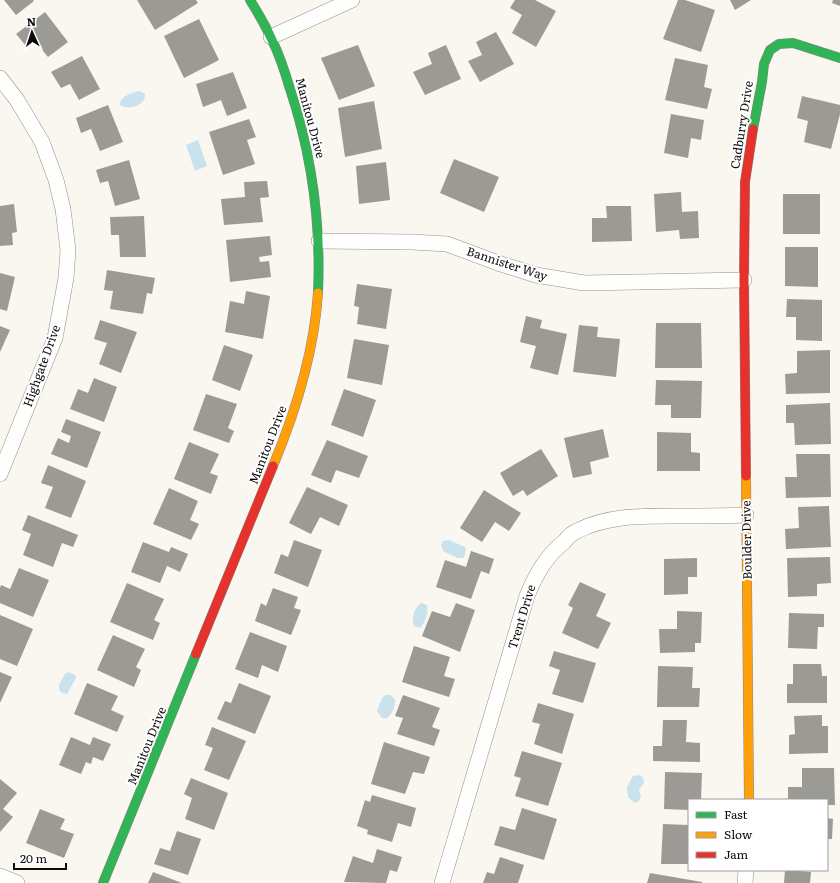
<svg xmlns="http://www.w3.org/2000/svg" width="840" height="883" viewBox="0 0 840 883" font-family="Literata,serif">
<rect width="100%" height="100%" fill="#f9f7ef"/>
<path fill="#cae2ee" d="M138,91L142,92L145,94C146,105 129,111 120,105C120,96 130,94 138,91Z
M198,140L207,166L195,171L186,145Z
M449,540L465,547L466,549L464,558H458L443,551L441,545L443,541Z
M421,603L427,605C429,612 425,623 420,628L414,626C411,618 414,608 421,603Z
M69,672L76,676L75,680L67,694L62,693L59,690V685L65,674Z
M386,695H391C392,696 394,698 395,700C396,705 391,716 387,718H382L377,711L382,698Z
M638,775L643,777L644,783L639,790L641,796L639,801L635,803L628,797L627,787L633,776Z"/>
<path fill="#9c9a95" d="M4,0H33L34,1L16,15Z
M137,0H196L198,3L155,30Z
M515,0H535L556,11L536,47L512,33L522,15L510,8Z
M678,0H685L715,10L701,52L663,39Z
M730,0H751L735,10Z
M833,0H840V6L832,3Z
M45,12L68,42L48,57L34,40L26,46L16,34Z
M199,19L219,60L184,78L164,36Z
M496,32L514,64L480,82L468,61L482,55L476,42Z
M358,45L375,86L339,100L321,58Z
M446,45L461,79L425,95L413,72L432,64L428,53Z
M82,56L100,89L79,100L70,84L61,88L51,72Z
M675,58L708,65L704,87L712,89L707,109L665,100Z
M233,72L247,108L227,116L221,100L203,107L196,84Z
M802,96L840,105V114L831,149L804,142L808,121L797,118Z
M374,101L382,149L345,157L338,108Z
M108,105L123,142L100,151L91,129L81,133L76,118Z
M671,114L704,120L701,140L691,138L688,158L664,153Z
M249,119L256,137L247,140L255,164L223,175L209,132Z
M454,159L499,177L484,212L440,193Z
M129,160L140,199L115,206L108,181L100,183L96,170Z
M386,162L390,200L359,204L356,166Z
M267,181L269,197L260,198L263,222L224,225L221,199L245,197L244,182Z
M681,192L682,212L698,211L699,238L680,239L679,230L656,232L654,194Z
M783,194H820V234H783Z
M14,204L17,232L12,233L13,245L0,246V206Z
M606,206H631L632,241L592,242V218H607Z
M144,216L146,257H120L119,235H111L110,217Z
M270,236L272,255L259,257L260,262L269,261L271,277L230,282L226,240Z
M785,247H818V287L785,286Z
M107,270L155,278L152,294L147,293L143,314L110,309L113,291L104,290Z
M0,273L15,277L7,311L0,309Z
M357,284L392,289L386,329L357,324L359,307L354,306Z
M246,291L270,296L263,339L225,332L230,301L244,304Z
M787,299L822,300V341L796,340V317H786Z
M526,316L542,320L540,328L567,334L558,375L530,368L536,346L520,342Z
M100,320L137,332L121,373L99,364L107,343L94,339Z
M656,323H701L702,368H655Z
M579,325L598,327L597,337L620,339L616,377L573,372Z
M0,326L10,330L0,352Z
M354,339L389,345L382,385L347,378Z
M224,345L253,355L240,391L212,380Z
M830,350V393L786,394L785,374L797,373V351Z
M94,378L117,387L104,422L70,409L78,389L88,393Z
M656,380L702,381L701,418H671V405H655Z
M344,389L376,400L363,437L331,425Z
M206,394L237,404L228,428L234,431L229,443L193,430Z
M830,403L831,444L795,445L794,423H786V405Z
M66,419L101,432L87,468L51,454L58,438L69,443L71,436L61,432Z
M603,429L609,457L590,462L592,474L573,478L564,438Z
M657,432L691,433V452L700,453V471H657Z
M327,440L368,456L359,478L336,470L331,483L311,475Z
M189,442L219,454L210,473L218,476L211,494L174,479Z
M541,449L558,476L527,496L523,490L513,496L500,473Z
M796,454H830L831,497L786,498L785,477H797Z
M48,465L86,481L71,518L45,508L53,487L41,483Z
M307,487L348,505L339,526L320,517L311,534L289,523Z
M169,488L198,501L190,520L199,524L191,540L153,524Z
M484,490L521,513L509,531L495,522L482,542L460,528Z
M829,506L831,547L786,549L785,529L799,528L798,507Z
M28,515L78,535L73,547L62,543L53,567L23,555L31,534L22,530Z
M294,540L322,550L308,587L274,573L281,554L288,557Z
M143,542L169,552L171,547L188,554L180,572L167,566L160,583L131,572Z
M471,551L494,559L489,574L481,571L471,599L436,587L445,560L466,567Z
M830,557L831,583L817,584V596L788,597L787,558Z
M697,558V577H688V594L664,595V559Z
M19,568L49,580L33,617L0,603V588L1,585L10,589Z
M580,582L606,594L596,616L611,623L598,649L562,633L573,608L568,605Z
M127,583L164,599L154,620L160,623L153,640L110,622Z
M273,588L298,597L294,608L301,610L291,635L255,621L261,603L266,606Z
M456,603L475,610L460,652L422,636L432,611L450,617Z
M677,611L702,612L701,643H695V652L660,653L659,629H677Z
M789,613L824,614V627H818L817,649L788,648Z
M0,615L33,629L17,666L0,659Z
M250,632L287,646L278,672L262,665L258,678L235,669Z
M113,635L145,649L136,667L141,670L134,687L97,670Z
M414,646L450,657L444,676L455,679L449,697L402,682Z
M554,651L596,663L583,703L552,694L560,670L549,666Z
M793,664H821L822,676H827V703H787V684H793Z
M658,666L693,667L692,688H700L699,707H657Z
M0,672L12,677L0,703Z
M87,683L118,696L111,710L124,716L117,732L74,714Z
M239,683L271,696L255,734L217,719L225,701L231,703Z
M403,695L440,708L432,727L440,730L434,746L397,734L403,718L395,716Z
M538,703L574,714L562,754L534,744L540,724L532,722Z
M822,715V726H828V753L789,754V735L795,734L794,716Z
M663,720H687L686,742L700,743V762L653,761V746H662Z
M212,727L246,741L229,780L204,770L213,748L205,745Z
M71,737L90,745L93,737L111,744L103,761L93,757L91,764L86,762L81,774L59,765Z
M384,742L430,757L424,774L413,772L405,794L371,784Z
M522,751L562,763L548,806L515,796L521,778L514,776Z
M802,768H834L835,805H827V800H788V787H802Z
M665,772L702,773L701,800H689V810L664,809Z
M191,778L228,793L214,830L185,819L192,798L184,794Z
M0,779L17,793L3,809L13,817L0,832Z
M372,795L416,808L411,827L398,823L392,842L367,834L368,830L357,826L365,800L370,802Z
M522,808L557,819L544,860L494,845L500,826L515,830Z
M40,809L65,819L60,829L74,834L64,858L26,843Z
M827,818L833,819L832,839H827Z
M663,824L689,825V864H661Z
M177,831L201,839L188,875L154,864L160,848L170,851Z
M377,849L402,857L397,872L390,870L386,883L344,882L353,856L373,863Z
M500,857L524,865L518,883H483L487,872L494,874Z
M785,870L811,872L810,883H784Z
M153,872L182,883H148Z
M650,873L702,882V883H647Z"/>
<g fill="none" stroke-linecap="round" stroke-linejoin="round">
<g stroke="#92918e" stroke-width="16">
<path id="street" d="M271,37L352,0
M0,78L17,100L42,142L56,180L63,209L68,250L66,278L55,338L0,474
M319,241L412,242L447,244L498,263L536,275L584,283L744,280
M0,876L17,883
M442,883L527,596C536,574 546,556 565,541C568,537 572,533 577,531C608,515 644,516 679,516C701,516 724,516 746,515
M745,883L746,870"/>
</g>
<g stroke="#898884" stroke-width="10">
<path id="fast" d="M250,0C258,13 266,26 272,40C280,56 285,72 290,89C312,155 321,224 318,293
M753,129L762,82L764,64L770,50L779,44L793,43L840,58
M103,883L196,654"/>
</g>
<g stroke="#898884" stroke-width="10">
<path id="slow" d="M273,466C296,411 314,354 318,293
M746,476L749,800"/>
</g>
<g stroke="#898884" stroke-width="10">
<path id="jam" d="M746,476L744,280L745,182L753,129
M196,654L273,466"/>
</g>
<use href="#street" stroke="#fefefd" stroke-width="15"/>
<use href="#fast" stroke="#30b455" stroke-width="9"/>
<use href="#slow" stroke="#ff9f0a" stroke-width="9"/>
<use href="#jam" stroke="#e5322d" stroke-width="9"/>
</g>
<g text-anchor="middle" stroke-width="4" stroke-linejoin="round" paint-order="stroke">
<g font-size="12" fill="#0b0b0b" stroke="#fff">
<text transform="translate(310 118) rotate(75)" y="4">Manitou Drive</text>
<text transform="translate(742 125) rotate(-81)" y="4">Cadburry Drive</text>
<text transform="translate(507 264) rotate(18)" y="4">Bannister Way</text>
<text transform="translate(42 366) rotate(-70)" y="4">Highgate Drive</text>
<text transform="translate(268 445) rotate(-69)" y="4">Manitou Drive</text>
<text transform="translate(747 540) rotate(-91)" y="4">Boulder Drive</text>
<text transform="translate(522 617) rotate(-73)" y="4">Trent Drive</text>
<text transform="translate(147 746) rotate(-68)" y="4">Manitou Drive</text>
</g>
</g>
<rect x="688" y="799" width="140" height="72" fill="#ffffff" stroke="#9d9d9d"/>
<rect x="696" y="812" width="20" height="6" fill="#30b455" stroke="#9d9d9d"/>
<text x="724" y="819" font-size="12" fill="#0b0b0b">Fast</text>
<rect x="696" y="832" width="20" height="6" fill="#ff9f0a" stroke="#9d9d9d"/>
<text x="724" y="839" font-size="12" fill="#0b0b0b">Slow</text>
<rect x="696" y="852" width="20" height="6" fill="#e5322d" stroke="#9d9d9d"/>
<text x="724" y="859" font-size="12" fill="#0b0b0b">Jam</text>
<g transform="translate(32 32) rotate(357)" stroke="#ffffff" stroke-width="3" paint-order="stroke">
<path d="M0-3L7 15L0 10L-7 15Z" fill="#0b0b0b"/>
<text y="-6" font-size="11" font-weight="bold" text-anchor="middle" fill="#0b0b0b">N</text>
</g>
<path d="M14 863v6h52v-6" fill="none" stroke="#0b0b0b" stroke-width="2"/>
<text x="20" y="863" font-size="12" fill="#0b0b0b" stroke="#ffffff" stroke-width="3" paint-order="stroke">20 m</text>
</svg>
